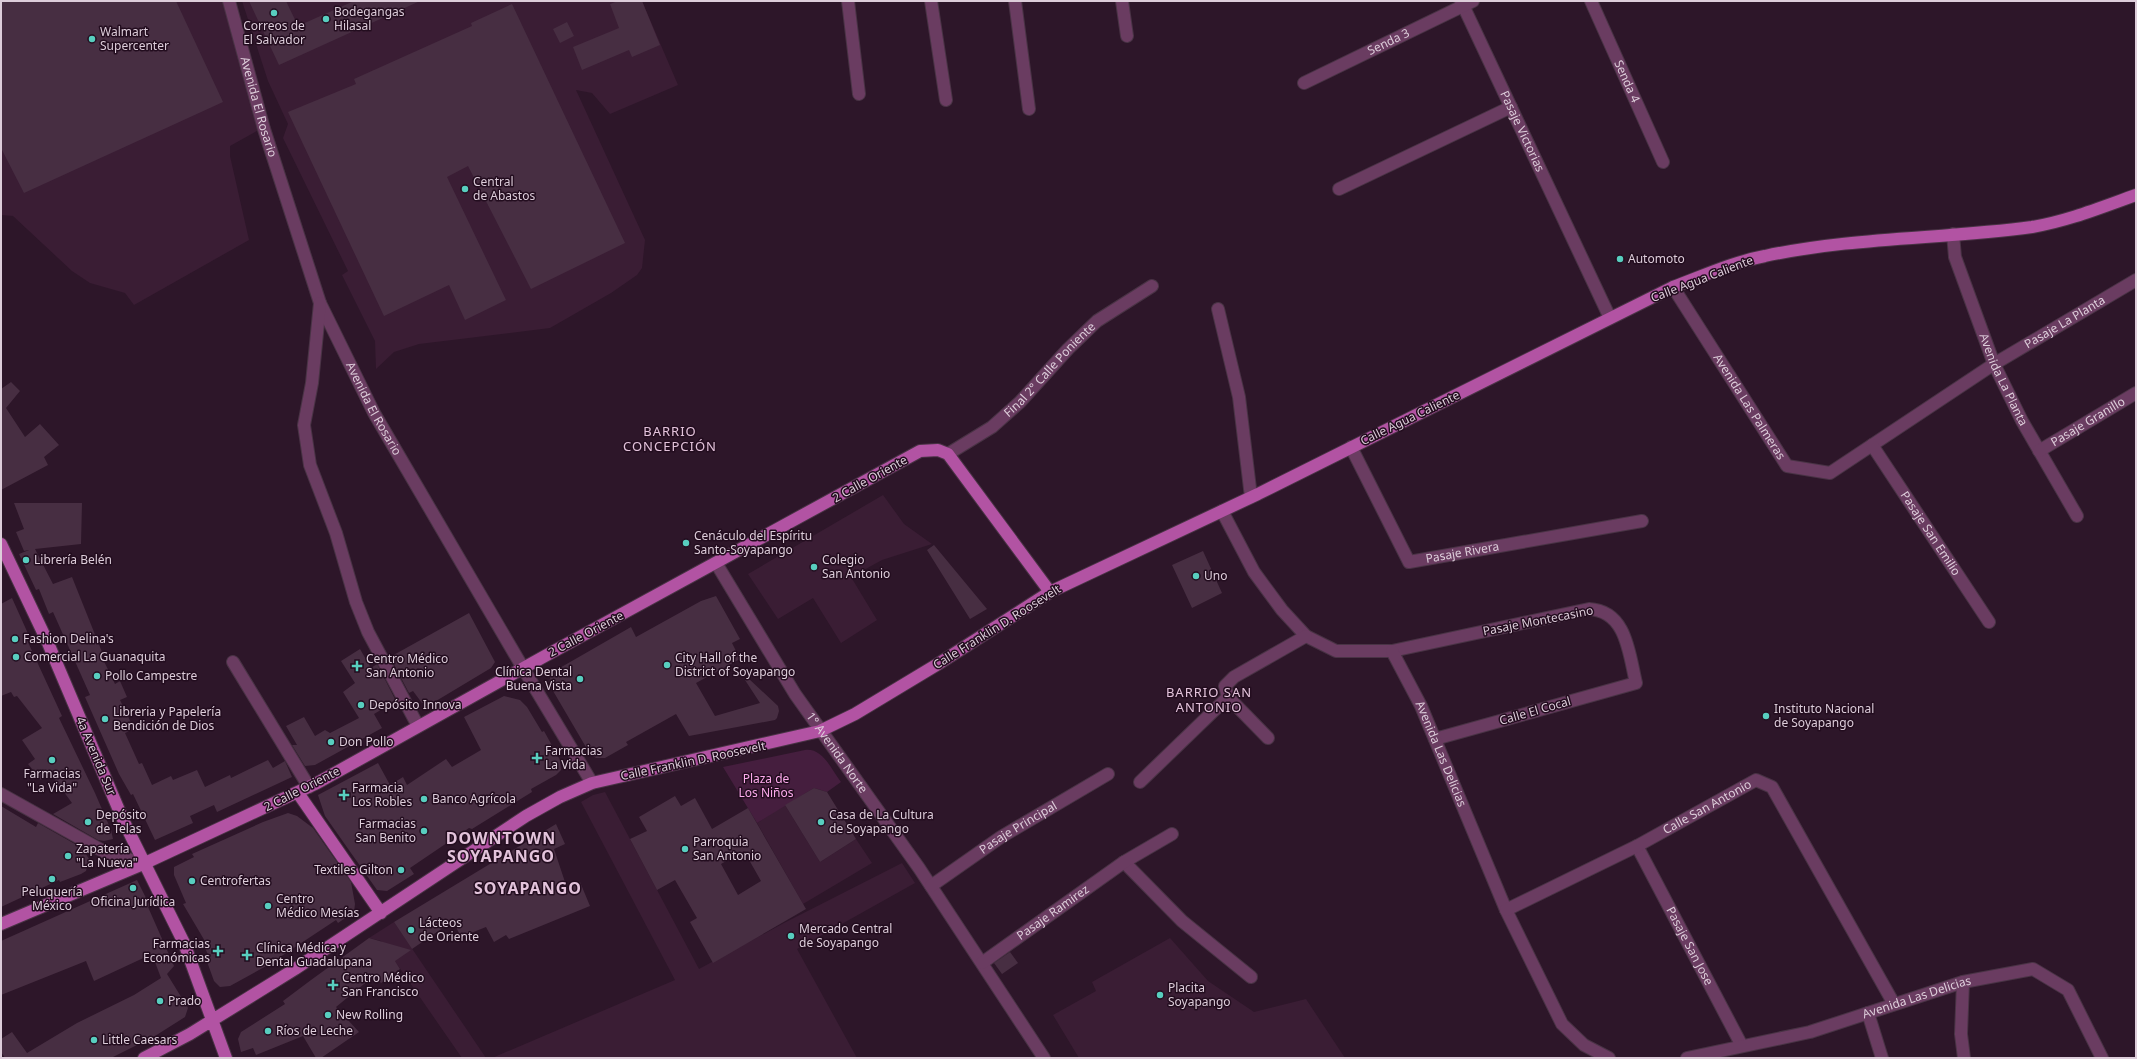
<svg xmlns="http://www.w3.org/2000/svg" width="2137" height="1059" viewBox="0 0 2137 1059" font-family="'Noto Sans',sans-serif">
<rect width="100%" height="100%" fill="#2d1629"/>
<path fill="#3a1d34" d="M1,1H224L262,128L230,146V156L249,240L134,305L125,293L90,283L72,271L13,216L1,215Z
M242,1H642L678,85L610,114L592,93L576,90L645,240L642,268L637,275L611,293L550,328L419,344L394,352L376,369L375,341L342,275L348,271L283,138L288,124L268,81Z
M883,495L904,524L932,544L882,560L851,577L877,620L841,643L813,598L778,619L748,574Z
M605,792L699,969L784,923L902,863L915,883L797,949L857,1058H492L675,980L581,802L593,795Z
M785,805L820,862L856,839L872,863L803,904L757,823Z
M394,922L486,1058H462L381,941L369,938Z
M1170,938L1208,981L1254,1012L1306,999L1345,1058H1079L1053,1015L1096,991L1092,982Z"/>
<path fill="#451e3e" d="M805,750C823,748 831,769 841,782L827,792L814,788L757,823L723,767Z"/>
<path fill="#472e42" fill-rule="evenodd" d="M1,1H176L223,102L24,193L1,148Z
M249,1H286L298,26L354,1H420L279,65Z
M618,1H642L660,45L632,57L629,50L582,70L573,47L619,28L610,4Z
M512,4L625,243L531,289L468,166L447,177L506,300L465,320L449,285L384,316L288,112L356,84L354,79L472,26L471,23Z
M567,22L574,36L560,43L553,29Z
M11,382L20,391L6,408L25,437L40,424L59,445L44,457L48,465L1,490V389Z
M14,503H82L81,544L35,549L53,584L72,577L102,652L100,653L115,684L120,681L127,697L120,700L134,729L125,733L139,764L142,763L152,785L171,776L173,780L197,770L205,787L230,775L231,778L268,760L273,768L285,761L292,777L217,812L214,805L190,816L193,823L155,840L133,794L131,795L119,774L85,697L90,695L53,612L49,614L39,589L36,590L19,554L29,550L24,551L16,532L24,529Z
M934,545L987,609L970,619L927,550Z
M1203,551L1222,593L1192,608L1172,565Z
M716,596L740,639L732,643L740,659L696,683L715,716L760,703L745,680L748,678L778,706L779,711L777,718L775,720L689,736L676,714L626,742L628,745L605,758H596L590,754L549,684L551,673L631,627L636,637L701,601Z
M12,598L30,638L27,640L62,716L59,718L95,793L111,830L113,839L104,841L98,840L53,814L72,803L50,773L41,780L28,764L35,759L22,740L42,728L17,696L14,697L11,692L1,696V604Z
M469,613L495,662L491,668L431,704L422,703L413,691L409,693L390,657Z
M360,649L371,668L377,664L396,701L374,714L382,728L315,765L305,766L292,745H297L286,726L304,717L315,736L325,730L330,733L359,718L343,692L355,683L341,661Z
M504,696L520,700L527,707L542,732L544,731L560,760L561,770L556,775L531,789L532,792L472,829L469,828L410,868L414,874L387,891L377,890L325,816L318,795L378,763L390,785L403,777L407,785L446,759L452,767L481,750L464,717Z
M814,788L827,792L856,839L820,862L785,805Z
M675,796L681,806L695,798L712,829L748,808L806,909L713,963L690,922L697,918L675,880L657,890L630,839L647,831L639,817ZM744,851L761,881L738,895L721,864Z
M1,806L36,827L38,823L82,848L89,859L86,871L81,874L60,882L59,880L1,907Z
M288,813L297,816L313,828L351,882L355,904L354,912L338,923L336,920L268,965L230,986L220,987L214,981L205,956L208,955L204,945L206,943L183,904L186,903L174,875V867L194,857L192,854L263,822Z
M556,824L565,844L554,849L567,888L580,882L590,906L509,939L506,935L494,942L486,927L461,937L453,921L412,949L394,922Z
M137,880L150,906L148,907L174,966L167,974L188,1008L185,1017L155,1036L111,1058H5L1,1052V1039L12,1032L27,1053L77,1023L134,995L161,978L152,954L94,981L86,961L1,995V941Z
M369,938L411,950L395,961L400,969L381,983L375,975L336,1007L359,1032L321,1058H316L303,1036L256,1055L253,1048L241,1052L238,1039L241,1032L285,1004L283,1001L311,980Z
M1010,952L1018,963L1002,974L994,963Z"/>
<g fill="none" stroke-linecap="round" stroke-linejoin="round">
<g stroke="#493345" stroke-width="14">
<g id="minor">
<path id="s1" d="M229,1L264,129L320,303L374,413L523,668L592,783"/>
<path d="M848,1L859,94"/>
<path d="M931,1L946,100"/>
<path d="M1015,1L1029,109"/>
<path d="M1122,1L1127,36"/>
<path id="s2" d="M1461,1L1610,318"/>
<path id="s3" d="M1591,1L1663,162"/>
<path id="s4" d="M1304,83L1473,1"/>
<path d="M1339,189L1511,107"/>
<path id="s5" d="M1953,234L1955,257L1994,364L2022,421L2077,516"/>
<path id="s6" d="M1673,287L1787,466L1830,473L1994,364L2136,280"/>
<path d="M320,303L312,383L304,425L310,465L336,533L356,602L368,632L418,726"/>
<path d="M1218,309L1239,397L1251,497"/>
<path id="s7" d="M1872,445L1989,622"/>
<path id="s8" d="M1351,447L1409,562L1642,521"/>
<path id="s9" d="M2039,451L2136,393"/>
<path id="s10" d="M948,454L992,427L1020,402L1068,349L1097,321L1152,286"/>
<path d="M1222,511L1254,572L1282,610L1306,636L1336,651H1392L1589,609C1627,611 1629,654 1636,683L1435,739"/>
<path id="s11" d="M716,563L795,694L919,868L1044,1058"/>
<path id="s12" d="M1392,651L1421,706L1506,910L1562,1024L1584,1045L1609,1058"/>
<path d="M233,662L309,787"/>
<path d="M1268,738L1228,697L1225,686L1234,677L1306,636"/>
<path d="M1140,782L1228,697"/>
<path d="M1,794L103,851L143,864"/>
<path id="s13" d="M1637,846L1742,1046"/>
<path d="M1124,862L1182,921L1251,977"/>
<path id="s14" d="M931,886L1001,837L1108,774"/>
<path id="s15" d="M1506,910L1637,846L1756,780L1772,787L1894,1004"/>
<path id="s16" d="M982,963L1124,862L1172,834"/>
<path d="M1963,982L1961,1034L1964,1058"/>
<path d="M1868,1013L1882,1058"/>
<path id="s17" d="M1687,1058L1810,1032L1963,982L2033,969L2068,990L2102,1058"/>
</g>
</g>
<g stroke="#493345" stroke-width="14">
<path id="major" d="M1,544L48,643L124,822L184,943L226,1058
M298,793L381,913
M1,924L143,864L317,783L545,656L920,451L938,450L948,454L1050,592
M144,1058L190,1034L295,969L526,816L560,797L592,783L820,731L855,714L938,664L1050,592L1258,494L1673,287C1703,276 1733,262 1765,256C1853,237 1944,239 2032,227C2068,221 2102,207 2136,195"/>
</g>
<use href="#minor" stroke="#6a3c61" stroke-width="12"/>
<use href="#major" stroke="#b253a3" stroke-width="12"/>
</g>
<g fill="#58cebf" stroke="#230d1f" stroke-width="1.5">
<circle cx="274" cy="13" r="4"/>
<circle cx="326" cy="19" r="4"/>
<circle cx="92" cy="39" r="4"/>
<circle cx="465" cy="189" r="4"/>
<circle cx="1620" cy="259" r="4"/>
<circle cx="686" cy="543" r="4"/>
<circle cx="26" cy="560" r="4"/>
<circle cx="814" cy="567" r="4"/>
<circle cx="1196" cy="576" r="4"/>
<circle cx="15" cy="639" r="4"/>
<circle cx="16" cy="657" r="4"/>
<circle cx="667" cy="665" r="4"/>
<path d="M355 660h4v4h4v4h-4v4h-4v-4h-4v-4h4z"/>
<circle cx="97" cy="676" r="4"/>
<circle cx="580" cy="679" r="4"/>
<circle cx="361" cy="705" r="4"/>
<circle cx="1766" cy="716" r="4"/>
<circle cx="105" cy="719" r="4"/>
<circle cx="331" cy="742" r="4"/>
<path d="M535 752h4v4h4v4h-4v4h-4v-4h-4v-4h4z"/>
<circle cx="52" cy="760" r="4"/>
<path d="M342 789h4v4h4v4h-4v4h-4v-4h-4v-4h4z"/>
<circle cx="424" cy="799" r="4"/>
<circle cx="88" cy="822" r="4"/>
<circle cx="821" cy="822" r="4"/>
<circle cx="424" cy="831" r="4"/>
<circle cx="685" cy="849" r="4"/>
<circle cx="68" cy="856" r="4"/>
<circle cx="401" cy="870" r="4"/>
<circle cx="52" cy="879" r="4"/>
<circle cx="192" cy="881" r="4"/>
<circle cx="133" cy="888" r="4"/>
<circle cx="268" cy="906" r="4"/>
<circle cx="411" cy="930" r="4"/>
<circle cx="791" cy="936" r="4"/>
<path d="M216 945h4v4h4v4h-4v4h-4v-4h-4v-4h4z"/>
<path d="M245 949h4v4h4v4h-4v4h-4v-4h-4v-4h4z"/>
<path d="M331 979h4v4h4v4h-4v4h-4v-4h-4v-4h4z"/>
<circle cx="1160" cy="995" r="4"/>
<circle cx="160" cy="1001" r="4"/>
<circle cx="328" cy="1015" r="4"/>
<circle cx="268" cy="1031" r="4"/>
<circle cx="94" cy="1040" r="4"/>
</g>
<g text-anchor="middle" stroke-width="3" stroke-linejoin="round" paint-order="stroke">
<g font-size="12" fill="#ddcdda" stroke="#230d1f" text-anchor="start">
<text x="334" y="16">Bodegangas<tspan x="334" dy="14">Hilasal</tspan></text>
<text x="274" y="30" text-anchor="middle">Correos de<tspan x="274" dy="14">El Salvador</tspan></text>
<text x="100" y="36">Walmart<tspan x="100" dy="14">Supercenter</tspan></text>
<text x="473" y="186">Central<tspan x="473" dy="14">de Abastos</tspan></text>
<text x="1628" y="263">Automoto</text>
<text x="694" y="540">Cenáculo del Espíritu<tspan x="694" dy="14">Santo-Soyapango</tspan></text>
<text x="34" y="564">Librería Belén</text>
<text x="822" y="564">Colegio<tspan x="822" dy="14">San Antonio</tspan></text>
<text x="1204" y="580">Uno</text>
<text x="23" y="643">Fashion Delina's</text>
<text x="24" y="661">Comercial La Guanaquita</text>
<text x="675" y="662">City Hall of the<tspan x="675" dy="14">District of Soyapango</tspan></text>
<text x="366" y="663">Centro Médico<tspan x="366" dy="14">San Antonio</tspan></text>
<text x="572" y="676" text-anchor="end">Clínica Dental<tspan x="572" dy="14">Buena Vista</tspan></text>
<text x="105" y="680">Pollo Campestre</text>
<text x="369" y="709">Depósito Innova</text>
<text x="1774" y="713">Instituto Nacional<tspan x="1774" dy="14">de Soyapango</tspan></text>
<text x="113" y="716">Libreria y Papelería<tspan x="113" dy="14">Bendición de Dios</tspan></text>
<text x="339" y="746">Don Pollo</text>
<text x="545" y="755">Farmacias<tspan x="545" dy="14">La Vida</tspan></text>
<text x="52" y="778" text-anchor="middle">Farmacias<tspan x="52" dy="14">"La Vida"</tspan></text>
<text x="352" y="792">Farmacia<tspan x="352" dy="14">Los Robles</tspan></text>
<text x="432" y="803">Banco Agrícola</text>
<text x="96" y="819">Depósito<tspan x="96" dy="14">de Telas</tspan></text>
<text x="829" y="819">Casa de La Cultura<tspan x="829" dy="14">de Soyapango</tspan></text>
<text x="416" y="828" text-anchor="end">Farmacias<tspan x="416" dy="14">San Benito</tspan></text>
<text x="693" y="846">Parroquia<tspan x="693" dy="14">San Antonio</tspan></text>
<text x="76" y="853">Zapatería<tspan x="76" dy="14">"La Nueva"</tspan></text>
<text x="393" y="874" text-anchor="end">Textiles Gilton</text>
<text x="200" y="885">Centrofertas</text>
<text x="52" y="896" text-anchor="middle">Peluquería<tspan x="52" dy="14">México</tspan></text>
<text x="276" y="903">Centro<tspan x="276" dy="14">Médico Mesías</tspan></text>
<text x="133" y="906" text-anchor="middle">Oficina Jurídica</text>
<text x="419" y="927">Lácteos<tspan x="419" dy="14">de Oriente</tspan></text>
<text x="799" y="933">Mercado Central<tspan x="799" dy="14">de Soyapango</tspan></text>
<text x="210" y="948" text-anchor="end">Farmacias<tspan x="210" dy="14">Económicas</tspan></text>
<text x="256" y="952">Clínica Médica y<tspan x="256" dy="14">Dental Guadalupana</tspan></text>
<text x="342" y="982">Centro Médico<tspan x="342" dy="14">San Francisco</tspan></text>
<text x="1168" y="992">Placita<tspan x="1168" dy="14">Soyapango</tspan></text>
<text x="168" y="1005">Prado</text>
<text x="336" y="1019">New Rolling</text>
<text x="276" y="1035">Ríos de Leche</text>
<text x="102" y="1044">Little Caesars</text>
</g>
<g font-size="12" fill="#ddcdda" stroke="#230d1f">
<text dy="4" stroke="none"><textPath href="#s4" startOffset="94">Senda 3</textPath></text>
<text dy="4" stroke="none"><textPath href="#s3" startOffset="88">Senda 4</textPath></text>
<text dy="4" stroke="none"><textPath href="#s1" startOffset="110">Avenida El Rosario</textPath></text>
<text dy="4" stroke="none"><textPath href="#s2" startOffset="144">Pasaje Victorias</textPath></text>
<text transform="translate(1702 279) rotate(-21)" y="4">Calle Agua Caliente</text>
<text dy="4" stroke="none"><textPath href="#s6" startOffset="535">Pasaje La Planta</textPath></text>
<text dy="4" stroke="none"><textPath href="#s10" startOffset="133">Final 2° Calle Poniente</textPath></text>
<text dy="4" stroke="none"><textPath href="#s5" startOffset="155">Avenida La Planta</textPath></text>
<text dy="4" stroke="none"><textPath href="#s6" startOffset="142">Avenida Las Palmeras</textPath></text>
<text dy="4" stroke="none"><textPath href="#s1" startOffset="434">Avenida El Rosario</textPath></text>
<text transform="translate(1410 418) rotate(-26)" y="4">Calle Agua Caliente</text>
<text dy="4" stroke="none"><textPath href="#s9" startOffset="57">Pasaje Granillo</textPath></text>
<text transform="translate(870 479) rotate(-29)" y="4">2 Calle Oriente</text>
<text dy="4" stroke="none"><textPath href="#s7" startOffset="106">Pasaje San Emilio</textPath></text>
<text dy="4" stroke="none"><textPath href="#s8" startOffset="183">Pasaje Rivera</textPath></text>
<text transform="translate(1538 621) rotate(-11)" y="4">Pasaje Montecasino</text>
<text transform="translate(997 627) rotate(-32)" y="4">Calle Franklin D. Roosevelt</text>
<text transform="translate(586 634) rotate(-28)" y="4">2 Calle Oriente</text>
<text transform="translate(1535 711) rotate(-16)" y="4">Calle El Cocal</text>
<text dy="4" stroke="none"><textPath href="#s11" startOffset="225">1° Avenida Norte</textPath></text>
<text dy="4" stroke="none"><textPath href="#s12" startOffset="114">Avenida Las Delicias</textPath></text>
<text transform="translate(96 756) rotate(67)" y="4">4a Avenida Sur</text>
<text transform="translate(693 761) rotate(-12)" y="4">Calle Franklin D. Roosevelt</text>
<text transform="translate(302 789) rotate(-27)" y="4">2 Calle Oriente</text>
<text dy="4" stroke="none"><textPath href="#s15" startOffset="226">Calle San Antonio</textPath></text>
<text dy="4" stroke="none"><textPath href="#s14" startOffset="105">Pasaje Principal</textPath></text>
<text dy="4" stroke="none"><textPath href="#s16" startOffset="87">Pasaje Ramirez</textPath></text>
<text dy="4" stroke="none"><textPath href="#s13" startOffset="113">Pasaje San Jose</textPath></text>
<text dy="4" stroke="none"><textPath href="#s17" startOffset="238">Avenida Las Delicias</textPath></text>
</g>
<g font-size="12" fill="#fcabec" stroke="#230d1f">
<text x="766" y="783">Plaza de<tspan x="766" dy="14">Los Niños</tspan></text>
</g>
<g font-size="13" letter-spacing="1" fill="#e3c3db" stroke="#230d1f">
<text x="670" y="436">BARRIO<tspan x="670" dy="15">CONCEPCIÓN</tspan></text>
<text x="1209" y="697">BARRIO SAN<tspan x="1209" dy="15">ANTONIO</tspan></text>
</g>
<g font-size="16" font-weight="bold" letter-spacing="1" fill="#e3c3db" stroke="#230d1f">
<text x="501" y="844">DOWNTOWN<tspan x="501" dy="18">SOYAPANGO</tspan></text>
<text x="528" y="894">SOYAPANGO</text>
</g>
</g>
<rect width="2137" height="1059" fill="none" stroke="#ddcdda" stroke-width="4"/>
</svg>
